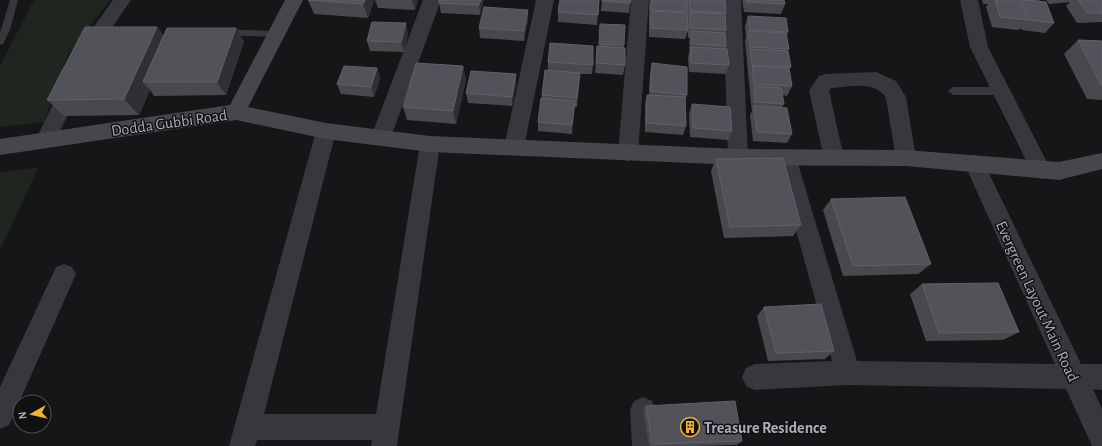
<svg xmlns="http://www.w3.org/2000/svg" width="1102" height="446" viewBox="0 0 1102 446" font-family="'Alegreya Sans',sans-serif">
<rect width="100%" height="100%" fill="#161618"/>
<path fill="#1e261f" d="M34,0H110L67,56L44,122L0,127V66Z
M38,168L0,250V172Z"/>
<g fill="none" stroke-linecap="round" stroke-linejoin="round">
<path fill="#37383d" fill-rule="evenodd" d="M10,0H18L10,30L3,44L0,45V33Z
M223,29L277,31L282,34L277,37L223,35L219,32Z
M953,87H1001L1006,91L1001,95H953L948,91Z"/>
<path fill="#37383d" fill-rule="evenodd" d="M113,0H131L102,42L95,58L88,60L81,58L79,53L88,35Z
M423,0H441L391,137L388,143L381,145L374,143L371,137Z
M536,0H554L524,147L521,153L514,155L507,153L504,147Z
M631,0H649L638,153L635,159L628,161L621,159L618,153Z
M723,0H741L748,157L745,163L738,165L731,163L728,157Z
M960,0H978L988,47L1051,170L1048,176L1041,179L1034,176L1031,170L970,47Z
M876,72L896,81L906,97L916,158L913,164L906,166L899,164L896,158L886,98C875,80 850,87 831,88L829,91L844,158L841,164L834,166L827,164L824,158L809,90L819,76L826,74Z
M73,77L80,79L83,84L56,139L53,145L46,147L39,145L36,139L63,84L66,79Z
M326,123L333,125L336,131L264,414H376L420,144L423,138L430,136L437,138L440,144L397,446H371L372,440H257L255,446H229L316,131L319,125Z
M786,149L793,151L796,157L857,361L1055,364L964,163L967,157L974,155L981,157L1081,364H1102V390L1093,389L1102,409V446H1092L1066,389L848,385L755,390L746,386L742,377L746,368L755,364L832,361L776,157L779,151Z
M64,264L72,267L76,274L9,425L0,429V387L56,267Z
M643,397L652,401L656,410L658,446H632L630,410L634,401Z"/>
<path fill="#45474d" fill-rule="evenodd" d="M285,0H303L248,107L326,123L430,136L738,149L906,150L1059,162L1102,153V169L1059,180L906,166L738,165L430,152L326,139L236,120L0,155V139L230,105Z"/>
</g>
<path fill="#47494d" d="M308,0H374L368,18L314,14Z
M375,0H418L415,10L378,8Z
M439,0H484L480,15L441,13L439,3Z
M599,0L597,25L558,22V12Z
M602,0L630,3L629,13L601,11Z
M650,0H725L726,13L725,17L726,30L725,34L726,46L725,49L729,65L726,74L689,72L688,57L690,50L689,41L690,38H688V31L685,39L649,37V6Z
M742,0H784L785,4L781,14L744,12Z
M982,0H1040L1039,1L1054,23L1045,33L1022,30L1021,28L1019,30L992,27L986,7L988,4H983Z
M1046,0H1102V22L1077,23L1066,6L1070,2L1049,4Z
M748,16L788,32L787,35L789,49L788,51L791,67L789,70L792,86L787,96L783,95L784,104L782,107L792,134L787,143L753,141L750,115L752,111L750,95V93L745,41L746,37L745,26Z
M528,20L524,41L480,38L479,28Z
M600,24L624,45L625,65L623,75L595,73L597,46H599Z
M157,27L164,36L244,41L226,95L154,96L150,90L139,115L64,116L47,100Z
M408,33L404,52L370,51L367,41Z
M1078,40L1102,41V100L1087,99L1064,54Z
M548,62L593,65L592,74H580L577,107H574L572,134L538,131V122L542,95L548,70Z
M652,63L687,95L685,101L686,126L683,135L645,132V104L647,95H649L650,73Z
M463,66L466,80L456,124L407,120L403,107Z
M377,68L380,78L374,97L341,94L337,84Z
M516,74V84L512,106L468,103L466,93Z
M692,104L732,131L728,140L690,137L689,114Z
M716,159L801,225L793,236L724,238L711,171Z
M831,199L931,264L918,274L843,276L823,210Z
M922,284L1019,332L1003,340L926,341L910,294Z
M764,307L834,351L825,359L768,361L757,316Z
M646,406L742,441L737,445L693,446H649L643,410Z"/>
<path fill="#2f3033" d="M365,0H374L368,18L363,4Z
M413,0H418L415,10L412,1Z
M481,0H484L480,15L479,5Z
M528,10V20L524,41V31Z
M406,23L408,33L404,52L401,42Z
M157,27L169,44L143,82L150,90L139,115L124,99Z
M236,28L244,41L226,95L217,82Z
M463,66L466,80L456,124L453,111Z
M377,68L380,78L374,97L371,87Z
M516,74V84L512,106V97Z
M575,101L574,110L572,134V125Z"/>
<path fill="#525359" stroke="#5f6168" d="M308,0H365L363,4Z
M439,0H481L479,5L439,3Z
M560,0H599L598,15L558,12Z
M602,0H631L630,3L602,1Z
M651,0H687V12L651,10Z
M689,0H725L726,13L690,11Z
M747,0H784L785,4L747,2Z
M995,0H1021L1028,20L1000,17Z
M1023,0L1046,2L1054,23L1030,20Z
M1078,0H1102V13H1087Z
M484,7L528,10L524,31L479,28Z
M651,11L687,13L688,30L651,28Z
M690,12L725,14L726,30L690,28Z
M748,16L786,18L788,32L750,30Z
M372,22L406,23L401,42L367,41Z
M600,24L625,25L624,45L599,44Z
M85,27H157L124,99L47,100Z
M167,28H236L217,82H143Z
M691,31L725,33L726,46L692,44Z
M748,31L786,33L789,49L750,47Z
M1078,40L1102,41V86Z
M550,43L593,46V65L548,62Z
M597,46L625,48V65L596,63Z
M690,47L727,49L729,65L691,63Z
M750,49L788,51L791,67L752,65Z
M416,63L463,66L453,111L403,107Z
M652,63L687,67V95L650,91Z
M344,66L377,68L371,87L337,84Z
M752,66L789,68L792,86L754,84Z
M545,70L580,73L577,98L542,95Z
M471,71L516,74L512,97L466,93Z
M754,86L781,88L784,104L755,102Z
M647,95L685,97L686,126L646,123Z
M541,98L575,101L572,125L538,122Z
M692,104L730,107L732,131L693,128Z
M754,106L787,108L792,134L757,132Z
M783,158L801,225L730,227L716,159Z
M905,197L931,264L853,266L831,199Z
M998,283L1019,332L939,333L922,284Z
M821,304L834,351L776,353L764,307Z
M735,401L742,441L652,444L646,406Z"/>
<defs>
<g id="building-ring" transform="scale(1)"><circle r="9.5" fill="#111113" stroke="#f2b134" stroke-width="1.5"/><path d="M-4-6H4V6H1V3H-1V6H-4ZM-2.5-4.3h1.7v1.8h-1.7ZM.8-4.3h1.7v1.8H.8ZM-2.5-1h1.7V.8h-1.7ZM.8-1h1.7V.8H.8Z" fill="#f2b134"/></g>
</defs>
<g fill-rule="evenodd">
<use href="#building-ring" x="690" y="427"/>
</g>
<g text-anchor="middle" stroke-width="3" stroke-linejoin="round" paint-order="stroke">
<g font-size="16" fill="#a8adb8" stroke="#111113">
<text transform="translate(169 122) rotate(-8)" y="6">Dodda Gubbi Road</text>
<text transform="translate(1038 301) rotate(65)" y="6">Evergreen Layout Main Road</text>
</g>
<g font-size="16" font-weight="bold" fill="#a8adb8" stroke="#111113" text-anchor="start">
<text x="704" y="433">Treasure Residence</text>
</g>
</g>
<g transform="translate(32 414) rotate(262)"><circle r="19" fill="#111113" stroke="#4d4f55"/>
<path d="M0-3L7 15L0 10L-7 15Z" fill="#f2b134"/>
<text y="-6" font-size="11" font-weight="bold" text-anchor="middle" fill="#a8adb8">N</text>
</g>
</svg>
